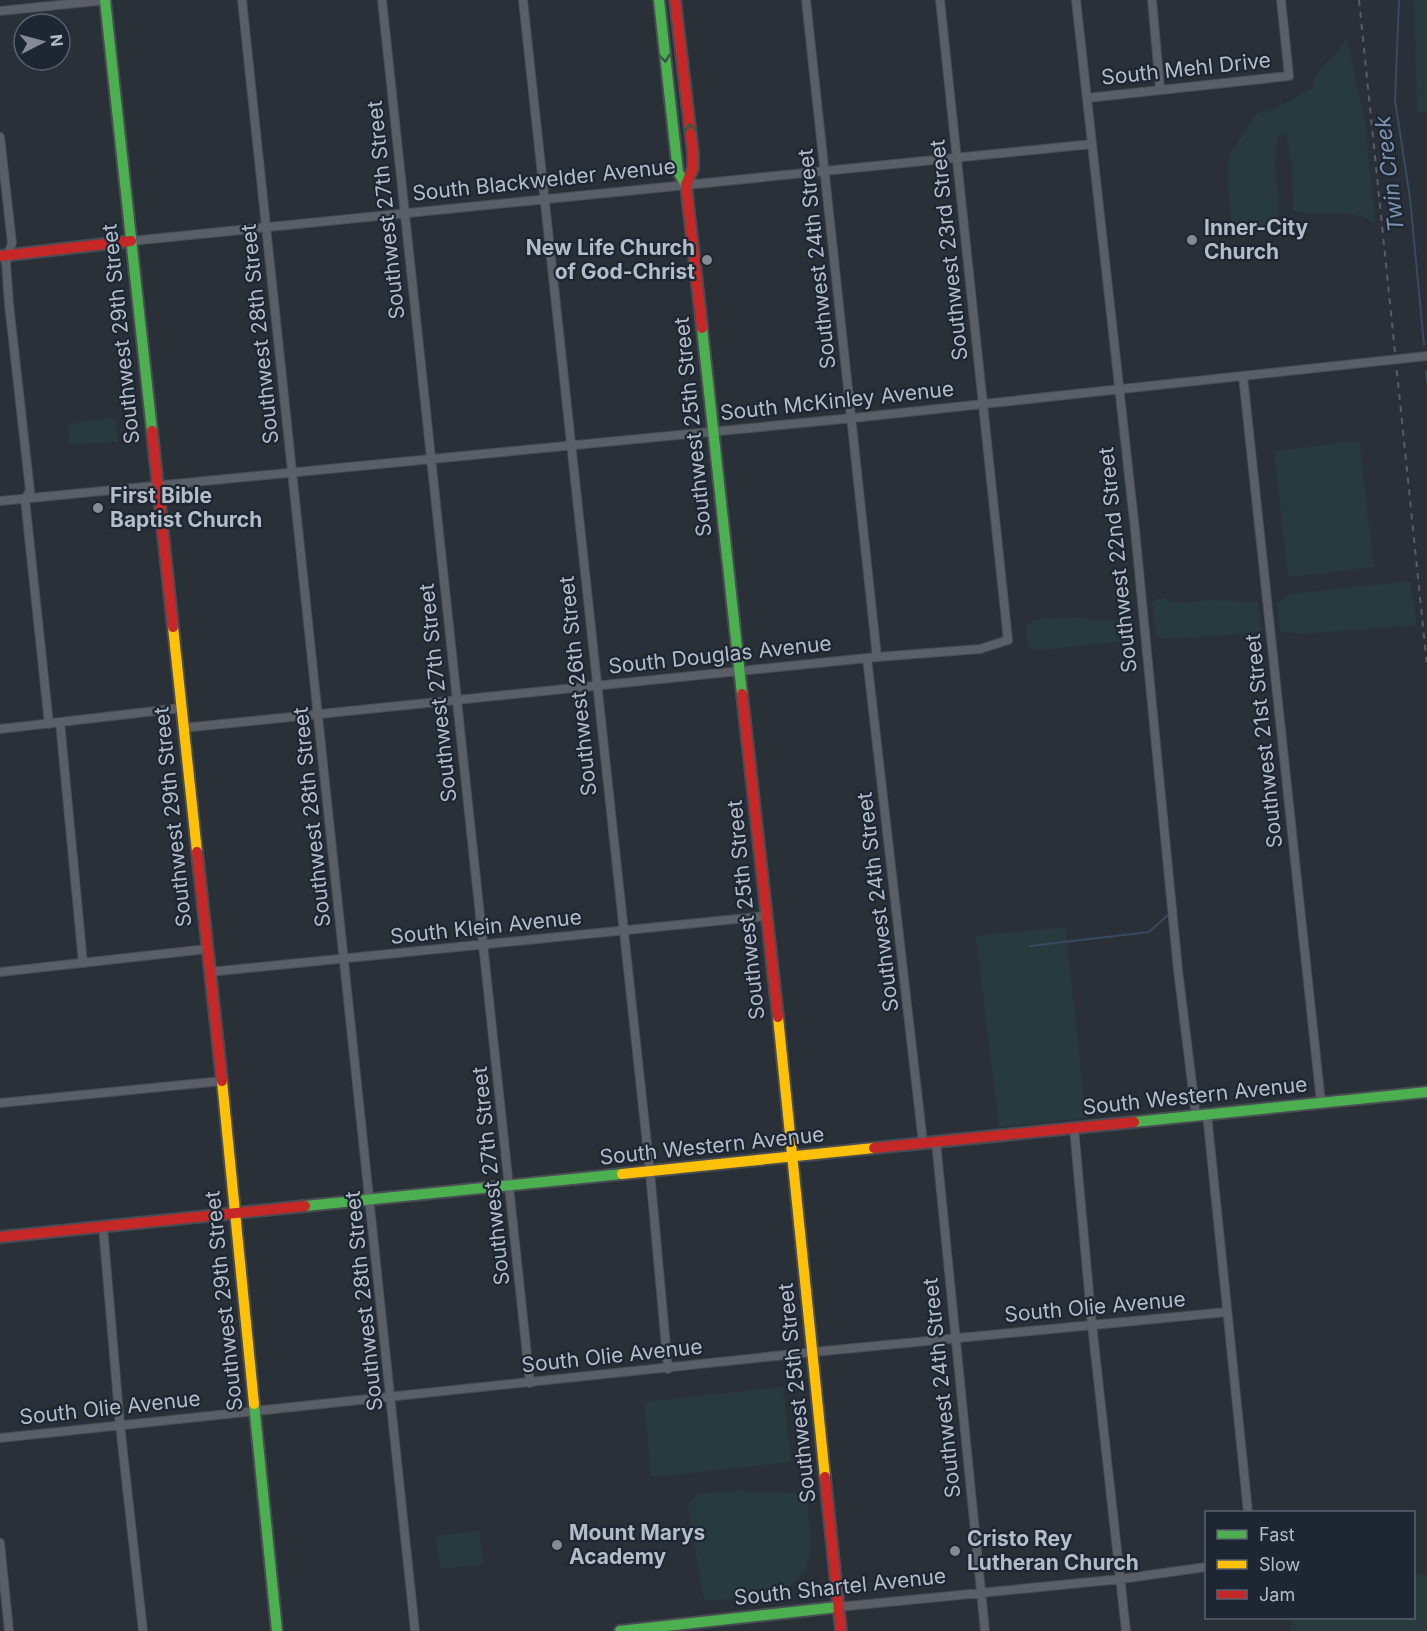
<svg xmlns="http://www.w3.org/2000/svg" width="1427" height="1631" viewBox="0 0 1427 1631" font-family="Inter,sans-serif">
<rect width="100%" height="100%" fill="#2a3038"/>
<path fill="#273a3e" d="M1414,0H1427V112L1417,113Z
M1346,35L1365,123L1375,223C1350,206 1321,218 1293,211L1292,166L1286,133L1278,134L1275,163L1279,213L1273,227L1232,232L1227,168L1231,153L1256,114L1275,109L1312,88C1320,57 1340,62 1346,35Z
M115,418L118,442L70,444L67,424Z
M1359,441L1374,567L1288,577L1274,451Z
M1410,581L1417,625L1300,634L1280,631L1277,603L1291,594Z
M1163,598C1181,609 1195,599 1214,600C1229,600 1243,602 1258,602L1262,633L1165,639L1156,636L1152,601Z
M1075,617L1103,621L1128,619L1133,640L1054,649H1028L1026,627L1034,620Z
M1066,927L1067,941L1030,946L1067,942L1086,1118L999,1127L976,936Z
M783,1387L791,1462L651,1477L644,1402Z
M739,1491L807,1494C808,1512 811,1532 810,1550C806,1603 743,1597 704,1601L688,1506L696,1494Z
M479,1531L483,1564L440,1569L436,1536Z
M1414,1575H1427V1631H1291V1618H1414Z"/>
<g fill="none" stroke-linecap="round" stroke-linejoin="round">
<path stroke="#384963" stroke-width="2" d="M1399,0L1395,100L1410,198L1424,345
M1426,371L1427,382
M1030,946L1149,932L1168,915"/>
<g stroke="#484c53" stroke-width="10">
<path id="street" d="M242,0L415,1631
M382,0L530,1383
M523,0L650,1172L668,1369
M806,0L877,657
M1076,0L1135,530L1178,970L1196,1116
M1152,0L1160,88
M0,11L107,0
M1087,98L1289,76L1281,0
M0,137L12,243L6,263L9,304L30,491L25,499L49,724
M131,241L1092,144
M1243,376L1321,1103
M0,501L853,418L1427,356
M867,658L923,1143
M60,722L83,963
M183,728L877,657L980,649L1008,640L940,0
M0,729L181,708
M0,972L207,949
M209,972L766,916
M0,1103L222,1081
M1207,1114L1248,1512
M1074,1128L1092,1325L1126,1631
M936,1142L985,1631
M103,1227L120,1425L143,1631
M0,1438L813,1352L1227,1312
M0,1543L9,1631
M838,1607L1121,1579L1206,1567"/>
</g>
<g stroke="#484c53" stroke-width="14">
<path id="fast" d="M105,0L152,431
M659,0L678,172L686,185
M702,328L742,694
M1134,1122L1427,1092
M305,1206L622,1174
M254,1404L277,1631
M620,1631L838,1607"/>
</g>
<g stroke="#484c53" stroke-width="14">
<path id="slow" d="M173,627L197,852
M778,1017L825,1477
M222,1081L254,1404
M622,1174L874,1148"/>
</g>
<g stroke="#484c53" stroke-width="14">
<path id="jam" d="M675,0L693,154V168L686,185L702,328
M0,256L131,241
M152,431L173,627
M742,694L778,1017
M197,852L222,1081
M874,1148L1134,1122
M0,1237L305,1206
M825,1477L841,1631"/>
</g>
<use href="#street" stroke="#5a5e66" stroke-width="8"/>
<use href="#fast" stroke="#4caf50" stroke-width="10"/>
<use href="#slow" stroke="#ffc107" stroke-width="10"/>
<use href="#jam" stroke="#c62828" stroke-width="10"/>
<path stroke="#595d64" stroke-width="2" stroke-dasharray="6 6" stroke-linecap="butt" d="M1359,0L1427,666"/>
</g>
<defs><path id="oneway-chevron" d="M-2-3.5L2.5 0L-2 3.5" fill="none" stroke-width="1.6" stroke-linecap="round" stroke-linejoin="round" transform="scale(1.5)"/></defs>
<g stroke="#305d3f">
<use href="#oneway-chevron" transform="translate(665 58) rotate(84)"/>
<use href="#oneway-chevron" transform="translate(690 128) rotate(-96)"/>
</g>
<g fill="#848b96" stroke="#1d2633" stroke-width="2">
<circle cx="1192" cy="240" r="6"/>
<circle cx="707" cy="260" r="6"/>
<circle cx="98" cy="508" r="6"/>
<circle cx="557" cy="1545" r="6"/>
<circle cx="955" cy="1551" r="6"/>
</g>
<g text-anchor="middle" stroke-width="4.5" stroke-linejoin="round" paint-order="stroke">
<g font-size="21" fill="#b4bcc9" stroke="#1d2633">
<text transform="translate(1186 69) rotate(-6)" y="7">South Mehl Drive</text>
<text transform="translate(544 180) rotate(-6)" y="7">South Blackwelder Avenue</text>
<text transform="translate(386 210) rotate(-96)" y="7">Southwest 27th Street</text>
<text transform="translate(949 250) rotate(-96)" y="7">Southwest 23rd Street</text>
<text transform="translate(817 259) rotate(-96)" y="7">Southwest 24th Street</text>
<text transform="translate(121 334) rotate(-96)" y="7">Southwest 29th Street</text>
<text transform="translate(260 334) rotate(-96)" y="7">Southwest 28th Street</text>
<text transform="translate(837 401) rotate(-6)" y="7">South McKinley Avenue</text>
<text transform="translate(693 427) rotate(-96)" y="7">Southwest 25th Street</text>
<text transform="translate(1118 560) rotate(-96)" y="7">Southwest 22nd Street</text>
<text transform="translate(720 655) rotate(-6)" y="7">South Douglas Avenue</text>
<text transform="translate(578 686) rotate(-96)" y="7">Southwest 26th Street</text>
<text transform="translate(438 693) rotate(-96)" y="7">Southwest 27th Street</text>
<text transform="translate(1264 741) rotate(-96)" y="7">Southwest 21st Street</text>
<text transform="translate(173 817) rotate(-96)" y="7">Southwest 29th Street</text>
<text transform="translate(312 817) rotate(-96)" y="7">Southwest 28th Street</text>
<text transform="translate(878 902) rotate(-97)" y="7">Southwest 24th Street</text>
<text transform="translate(746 910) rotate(-96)" y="7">Southwest 25th Street</text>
<text transform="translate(486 927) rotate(-6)" y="7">South Klein Avenue</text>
<text transform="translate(1195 1096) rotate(-6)" y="7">South Western Avenue</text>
<text transform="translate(712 1146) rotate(-6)" y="7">South Western Avenue</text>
<text transform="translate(491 1176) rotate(-96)" y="7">Southwest 27th Street</text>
<text transform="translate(224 1301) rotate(-96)" y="7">Southwest 29th Street</text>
<text transform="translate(364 1301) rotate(-96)" y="7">Southwest 28th Street</text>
<text transform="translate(1095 1307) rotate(-5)" y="7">South Olie Avenue</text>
<text transform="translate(612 1356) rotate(-6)" y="7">South Olie Avenue</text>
<text transform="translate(942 1388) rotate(-96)" y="7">Southwest 24th Street</text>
<text transform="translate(797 1393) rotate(-96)" y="7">Southwest 25th Street</text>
<text transform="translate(110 1408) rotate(-6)" y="7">South Olie Avenue</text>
<text transform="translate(840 1587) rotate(-6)" y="7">South Shartel Avenue</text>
</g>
<g font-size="21" font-weight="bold" fill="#b4bcc9" stroke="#1d2633" text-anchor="start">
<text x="1204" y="235">Inner-City<tspan x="1204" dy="24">Church</tspan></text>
<text x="695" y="255" text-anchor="end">New Life Church<tspan x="695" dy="24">of God-Christ</tspan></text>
<text x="110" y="503">First Bible<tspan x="110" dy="24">Baptist Church</tspan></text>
<text x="569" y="1540">Mount Marys<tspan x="569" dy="24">Academy</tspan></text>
<text x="967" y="1546">Cristo Rey<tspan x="967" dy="24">Lutheran Church</tspan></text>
</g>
<g font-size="22" font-style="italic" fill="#7c92b1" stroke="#1d2633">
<text transform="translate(1389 174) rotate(-97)" y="8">Twin Creek</text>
</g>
</g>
<rect x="1205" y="1511" width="210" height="108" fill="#1d2633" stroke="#59626f" stroke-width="1.5"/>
<rect x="1217" y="1530" width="30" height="9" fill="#4caf50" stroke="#59626f" stroke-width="1.5"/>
<text x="1259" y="1541" font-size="18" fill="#b4bcc9">Fast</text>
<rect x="1217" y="1560" width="30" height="9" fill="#ffc107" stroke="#59626f" stroke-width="1.5"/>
<text x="1259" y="1571" font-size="18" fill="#b4bcc9">Slow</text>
<rect x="1217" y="1590" width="30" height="9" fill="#c62828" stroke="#59626f" stroke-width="1.5"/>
<text x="1259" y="1601" font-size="18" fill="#b4bcc9">Jam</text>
<g transform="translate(42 42) rotate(84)"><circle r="28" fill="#1d2633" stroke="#59626f" stroke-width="1.5"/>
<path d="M0-4.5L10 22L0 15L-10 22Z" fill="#848b96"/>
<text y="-9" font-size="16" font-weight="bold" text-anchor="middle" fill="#b4bcc9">N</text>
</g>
</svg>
